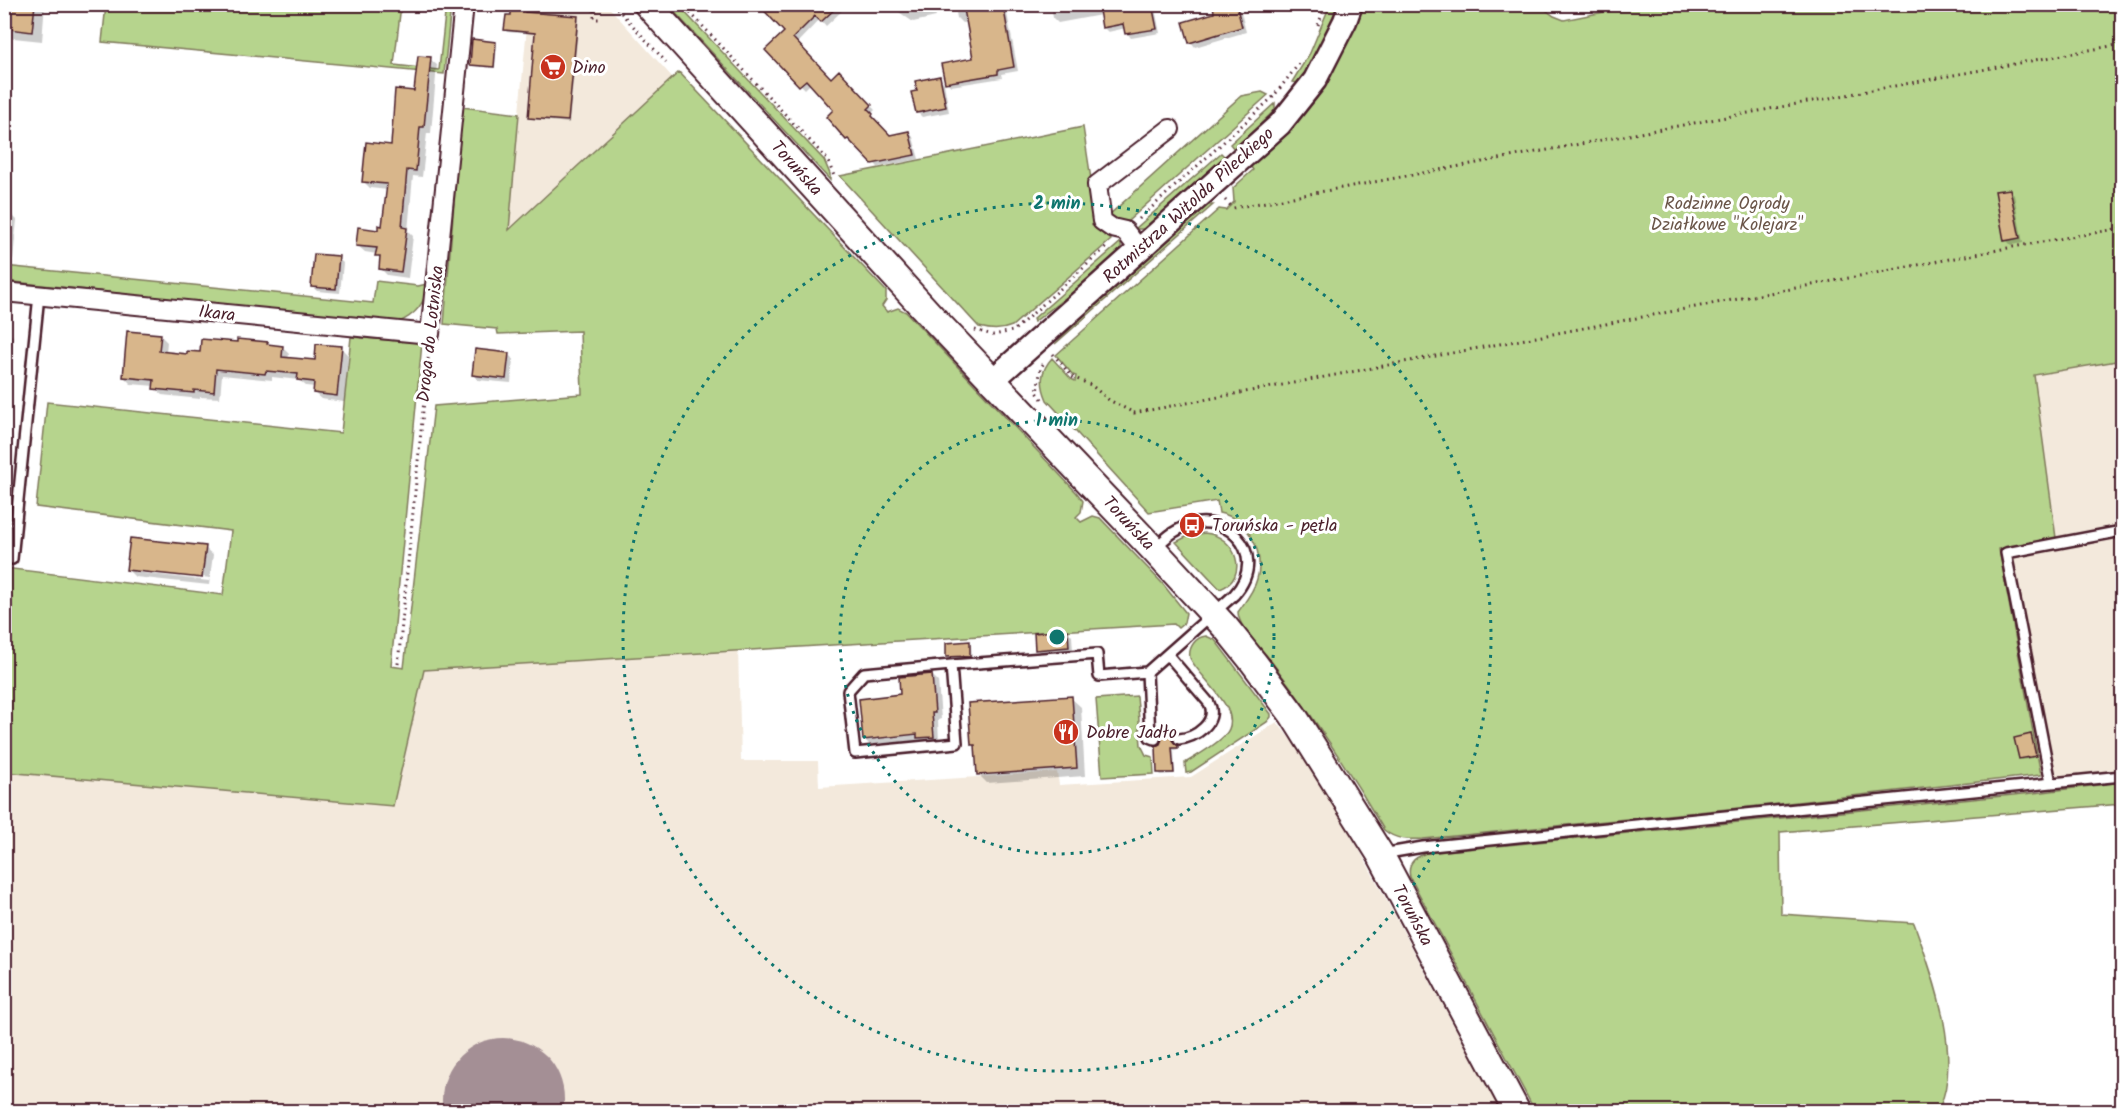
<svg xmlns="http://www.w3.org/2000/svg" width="2127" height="1116" viewBox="0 0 2127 1116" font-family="Kalam,sans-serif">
<rect width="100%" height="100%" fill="#fff"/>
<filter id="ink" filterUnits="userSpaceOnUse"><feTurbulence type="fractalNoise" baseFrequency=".0167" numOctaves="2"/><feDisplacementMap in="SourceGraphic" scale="12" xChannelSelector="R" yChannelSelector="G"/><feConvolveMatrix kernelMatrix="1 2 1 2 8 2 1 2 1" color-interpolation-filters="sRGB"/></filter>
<g filter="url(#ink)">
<path fill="#f3e9dc" d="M529,5H607L673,78L508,231Z
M2122,360V782L2043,792L2041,775L1999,548L2056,537L2034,375Z
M738,649L741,761H818L819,787L1057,772L1059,785L1191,777L1277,722L1307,761L1360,851L1500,1111H5L4,772L393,806L424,670Z"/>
<path fill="#b6d48d" stroke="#807a5c" stroke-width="1.5" d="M1644,4L2122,5V360L2034,375L2056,538L1999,549L2041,775L1779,804L1423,839C1408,840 1396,840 1384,830C1349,770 1314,717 1271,661C1262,648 1238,628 1238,612C1245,602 1254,591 1257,579C1265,552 1248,518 1219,513L1217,501L1149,512L1047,400C1040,384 1040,371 1052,358L1071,379L1075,381L1076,376L1073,375L1056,355L1219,209L1226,210L1234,202L1233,188L1253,170L1249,164L1325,83L1342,53L1361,5H1539L1554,16L1564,20Z
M106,5H401L394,65L439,70L446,5H451L444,74L102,42Z
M668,5H678L824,160L830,174V180Z
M1330,5H1338L1315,56L1299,83L1292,82L1310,53Z
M679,72L886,291V300L882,306L887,312L898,308L906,312L1077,493L1083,501L1081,512L1076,517L1081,522L1093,516L1100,518L1162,583L1186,613L1184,623L1178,628L1174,624L424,670L393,806L5,772V568L223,595L231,531L36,507L47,402L341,433L351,337L422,343L391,666L404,668L434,406L582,394L580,331L498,334L497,329L444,324L462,107L519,114L509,230Z
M1262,92L1268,95L1128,221H1119L1107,217L1241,96Z
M1275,103V110L1234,149L1230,144Z
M1083,127L1098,225L1111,240L1012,326C1000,331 991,330 979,327L840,176Z
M1221,153L1225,157L1146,229H1135Z
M1206,205H1213L1055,344L1105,293Z
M1121,242V250L1091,278L1034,322L1033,319Z
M4,266L373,303L376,281L418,286L427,284C426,303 414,316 397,323L5,281Z
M1204,533C1237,535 1250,578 1220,589L1176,542L1186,537Z
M1206,636L1215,640L1271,714V717L1267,722L1191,772L1186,773L1185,763C1198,755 1213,747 1224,736C1248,713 1199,678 1190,658C1188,647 1196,637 1206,636Z
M1137,696L1141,745L1146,755L1153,757L1154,774L1102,777L1096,699Z
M2122,782V804L1780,832L1781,914L1914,923C1933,976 1964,1058 1938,1111H1535L1410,877C1407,863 1414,858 1426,853L2043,792Z"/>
<path fill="#0003" fill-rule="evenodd" d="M4,4H45L42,41L4,37Z
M766,4H841L845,8L826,26L820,19L797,43L831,80L843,76L875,110L871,114L890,137L909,132L913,137L919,159L878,167L853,142L852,143L828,117L835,110L811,83L805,89L767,50L786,32Z
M897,4H934L936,17L913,22L899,12Z
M961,4H1050L1007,13L1018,71L1001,74L1002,78L951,86L946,82L974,59L968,22L962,23L957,18L955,7Z
M1051,4H1154L1160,33L1131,38L1127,33L1126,28L1108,32L1103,27L1101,15L1058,23L1053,18Z
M1236,7L1241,12L1246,32L1195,47L1191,42Z
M525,11L527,13L577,18L579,20L569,123L531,119L529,117L537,34L507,32L505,30Z
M495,43L497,45L495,68L473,66L471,64Z
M430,59L437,65L431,133H427L422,177L413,176L408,231L413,236L408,278L387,275L380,268L381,259L377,254L365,252L358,246L384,227L388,190L370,188L363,181L393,147Z
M939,78L944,83L949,112L922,117L917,112L918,92Z
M2010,190L2014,195L2023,243L2011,245L2006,240Z
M4,215H12L17,220L13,259L4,258Z
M338,258L343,263L340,293L317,291L312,286Z
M4,330L13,336L10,382H4Z
M160,335L167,342L166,353L188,355L267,343L269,346L282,347L289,354L288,359L316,362L341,348L348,355L344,402L321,399L314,393L315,387L306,386L299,380L272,377V380L222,375L220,398L200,397V399L162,395L155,389V386L131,384L124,377Z
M508,354L513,359L511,383L478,380L473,375Z
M205,548L213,555L209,585L135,577L128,570ZM134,569L210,578L209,581L134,572Z
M1067,631L1072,636L1073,651L1041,654L1037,649Z
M969,643L971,645L972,657L950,659L948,657Z
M932,675L938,681L941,719L938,720L939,743L924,744L921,740L871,746L865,740L902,696Z
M1071,698L1081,707L1085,776L987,783L978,774L976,748L973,744Z
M1177,732L1178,734L1173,743L1179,749L1174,750L1175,774L1161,775L1159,773L1161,745L1163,738L1159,733Z
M2031,735L2037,757L2022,760L2020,758Z"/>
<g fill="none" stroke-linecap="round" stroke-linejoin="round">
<path stroke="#a48f95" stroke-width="122" d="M503,1099V1112"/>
</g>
<path fill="#d8b68b" stroke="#4a1f2b" stroke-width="1.5" d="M4,4H35L32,32L9,29L10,27L4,26Z
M758,4H840L821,22L815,16L793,38L831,78L839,70L872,105L868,109L873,114L872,116L890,135L909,131L915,155L872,164L848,139L846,140L826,117L833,110L806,80L799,86L765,50L784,32Z
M963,4H1003L1014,67L998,70V74L945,83L941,64L973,58Z
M1098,4H1152L1157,29L1125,34L1123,24L1102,28Z
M1213,4H1236L1242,27L1189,43L1183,22L1214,13Z
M511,8L525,10V12L578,16L568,121L528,118L535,33L504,30L506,15H511Z
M472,39L496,42L494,67L470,65Z
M418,56L431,57L424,127H420L416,171L407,170L402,227L407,228L401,272L379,269L380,256H375L377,248L356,246L358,227L378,230V225L382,226L387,184L362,182L366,142L391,145L395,89L414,91Z
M940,76L946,107L916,113L911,92L917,91L915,81Z
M2010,189L2020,238L2004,241L1995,191Z
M314,254L339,256L336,289L311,287Z
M127,331L161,334L159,351L187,354V351L200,352L201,339L237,342V339L268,342L267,344L283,346L282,357L315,360L316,344L342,346L337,396L313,393L314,382L297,380L298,374L266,371L265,374L216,369L214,392L194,390V393L153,389L154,380L123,377Z
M475,349L509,353L506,379L472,375Z
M130,538L206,546L202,578L126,570Z
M1068,630L1069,647L1035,650L1034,633Z
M970,641V656L946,657V643Z
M932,674L935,713H932L934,737L917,738V734L863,740L859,699L900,694L899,677Z
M1072,696L1077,768L977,775L975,745H971L968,703Z
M1156,731H1177L1172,740L1178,746V748H1172L1174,773H1157L1156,746L1160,744L1162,739Z
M2031,734L2036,756L2019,759L2014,738Z"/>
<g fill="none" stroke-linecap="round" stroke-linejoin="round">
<g stroke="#4a1f2b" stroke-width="14">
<path id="service" d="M12,559L39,295
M1168,655L1209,703C1219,722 1195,738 1179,739
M951,665L864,673L848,691L855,753L957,743L951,665L1097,654L1099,676L1147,672L1234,595C1273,552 1221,503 1176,531C1168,535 1161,543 1154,549
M1147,672L1150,737L1155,739
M2051,783L2006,553L2122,531
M1382,854L1423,847L1577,831L2122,776"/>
</g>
<g stroke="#4a1f2b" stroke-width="22">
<path id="minor" d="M1139,249L1125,231L1112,228L1102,221L1097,185L1170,129
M4,292L430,334L464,4"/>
</g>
<g stroke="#4a1f2b" stroke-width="27">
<path id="tertiary" d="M993,380L1280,124L1315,80L1345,21L1351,4"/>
</g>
<g stroke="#4a1f2b" stroke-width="30">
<path id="secondary" d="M647,4L931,316L1154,550L1226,628L1254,663L1293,715L1380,854L1517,1112"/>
</g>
<path stroke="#4a1f2b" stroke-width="3" stroke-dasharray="1.5 4.5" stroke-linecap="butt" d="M594,4V19H602
M613,4L666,62
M682,4L827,159L835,178
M1318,25L1326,4
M1225,200L1233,208L2122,44
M1139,219L1273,97L1301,61
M975,330L993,335L1013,331L1109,245
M1053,354L1072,377L1091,385L1109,400L1134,413L2013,247L2122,228
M1042,399L1037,392L1041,367L1044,363
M398,664L429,350"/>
<use href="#service" stroke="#fff" stroke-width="9"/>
<use href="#minor" stroke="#fff" stroke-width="18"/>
<use href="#tertiary" stroke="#fff" stroke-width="22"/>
<use href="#secondary" stroke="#fff" stroke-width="26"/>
</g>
</g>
<g fill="none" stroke="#0f766e" stroke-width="3" stroke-dasharray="3 6">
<circle cx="1057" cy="637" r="217"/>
<circle cx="1057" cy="637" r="434"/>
</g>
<defs>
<g id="supermarket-disc" transform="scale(1.35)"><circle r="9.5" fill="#c8321e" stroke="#fff"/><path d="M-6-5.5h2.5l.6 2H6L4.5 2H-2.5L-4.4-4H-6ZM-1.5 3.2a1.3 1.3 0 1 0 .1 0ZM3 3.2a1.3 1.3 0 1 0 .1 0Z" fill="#fff"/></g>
<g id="bus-disc" transform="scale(1.35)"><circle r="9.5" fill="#c8321e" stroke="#fff"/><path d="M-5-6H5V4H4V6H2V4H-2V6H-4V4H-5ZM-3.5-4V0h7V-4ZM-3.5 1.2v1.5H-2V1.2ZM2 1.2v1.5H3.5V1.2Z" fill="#fff"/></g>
<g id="restaurant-disc" transform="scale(1.35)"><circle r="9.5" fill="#c8321e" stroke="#fff"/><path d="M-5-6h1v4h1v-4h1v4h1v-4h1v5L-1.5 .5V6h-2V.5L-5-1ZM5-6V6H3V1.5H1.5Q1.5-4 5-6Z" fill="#fff"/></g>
</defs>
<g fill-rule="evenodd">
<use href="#supermarket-disc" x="553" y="67"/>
<use href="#bus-disc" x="1192" y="525"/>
<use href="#restaurant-disc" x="1066" y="732"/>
</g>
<g text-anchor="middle" stroke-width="6" stroke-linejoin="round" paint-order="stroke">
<g font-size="18" fill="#4a1f2b" stroke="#fff" text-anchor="start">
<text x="572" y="73">Dino</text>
<text x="1212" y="531">Toruńska - pętla</text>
<text x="1086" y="738">Dobre Jadło</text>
</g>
<g font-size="18" fill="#4a1f2b" stroke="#fff">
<text transform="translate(797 168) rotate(48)" y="6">Toruńska</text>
<text transform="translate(1188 205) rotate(-42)" y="6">Rotmistrza Witolda Pileckiego</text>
<text transform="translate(217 313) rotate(6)" y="6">Ikara</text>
<text transform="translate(430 334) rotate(-84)" y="6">Droga do Lotniska</text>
<text transform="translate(1129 523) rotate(47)" y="6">Toruńska</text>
<text transform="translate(1413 915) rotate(62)" y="6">Toruńska</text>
</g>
<g font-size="18" fill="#6a5548" stroke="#fff">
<text x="1727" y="209">Rodzinne Ogrody<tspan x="1727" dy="21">Działkowe "Kolejarz"</tspan></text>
</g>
</g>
<circle cx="1057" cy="637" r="9" fill="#0f766e" stroke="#fff" stroke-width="3"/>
<g font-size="18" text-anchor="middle" font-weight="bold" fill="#0f766e" stroke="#fff" stroke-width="6" stroke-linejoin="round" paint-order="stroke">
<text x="1057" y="209">2 min</text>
<text x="1057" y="426">1 min</text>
</g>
<rect width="2127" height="1116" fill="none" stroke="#fff" stroke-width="24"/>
<rect x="12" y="12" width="2103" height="1092" fill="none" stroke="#4a1f2b" stroke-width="2" filter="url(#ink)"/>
</svg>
